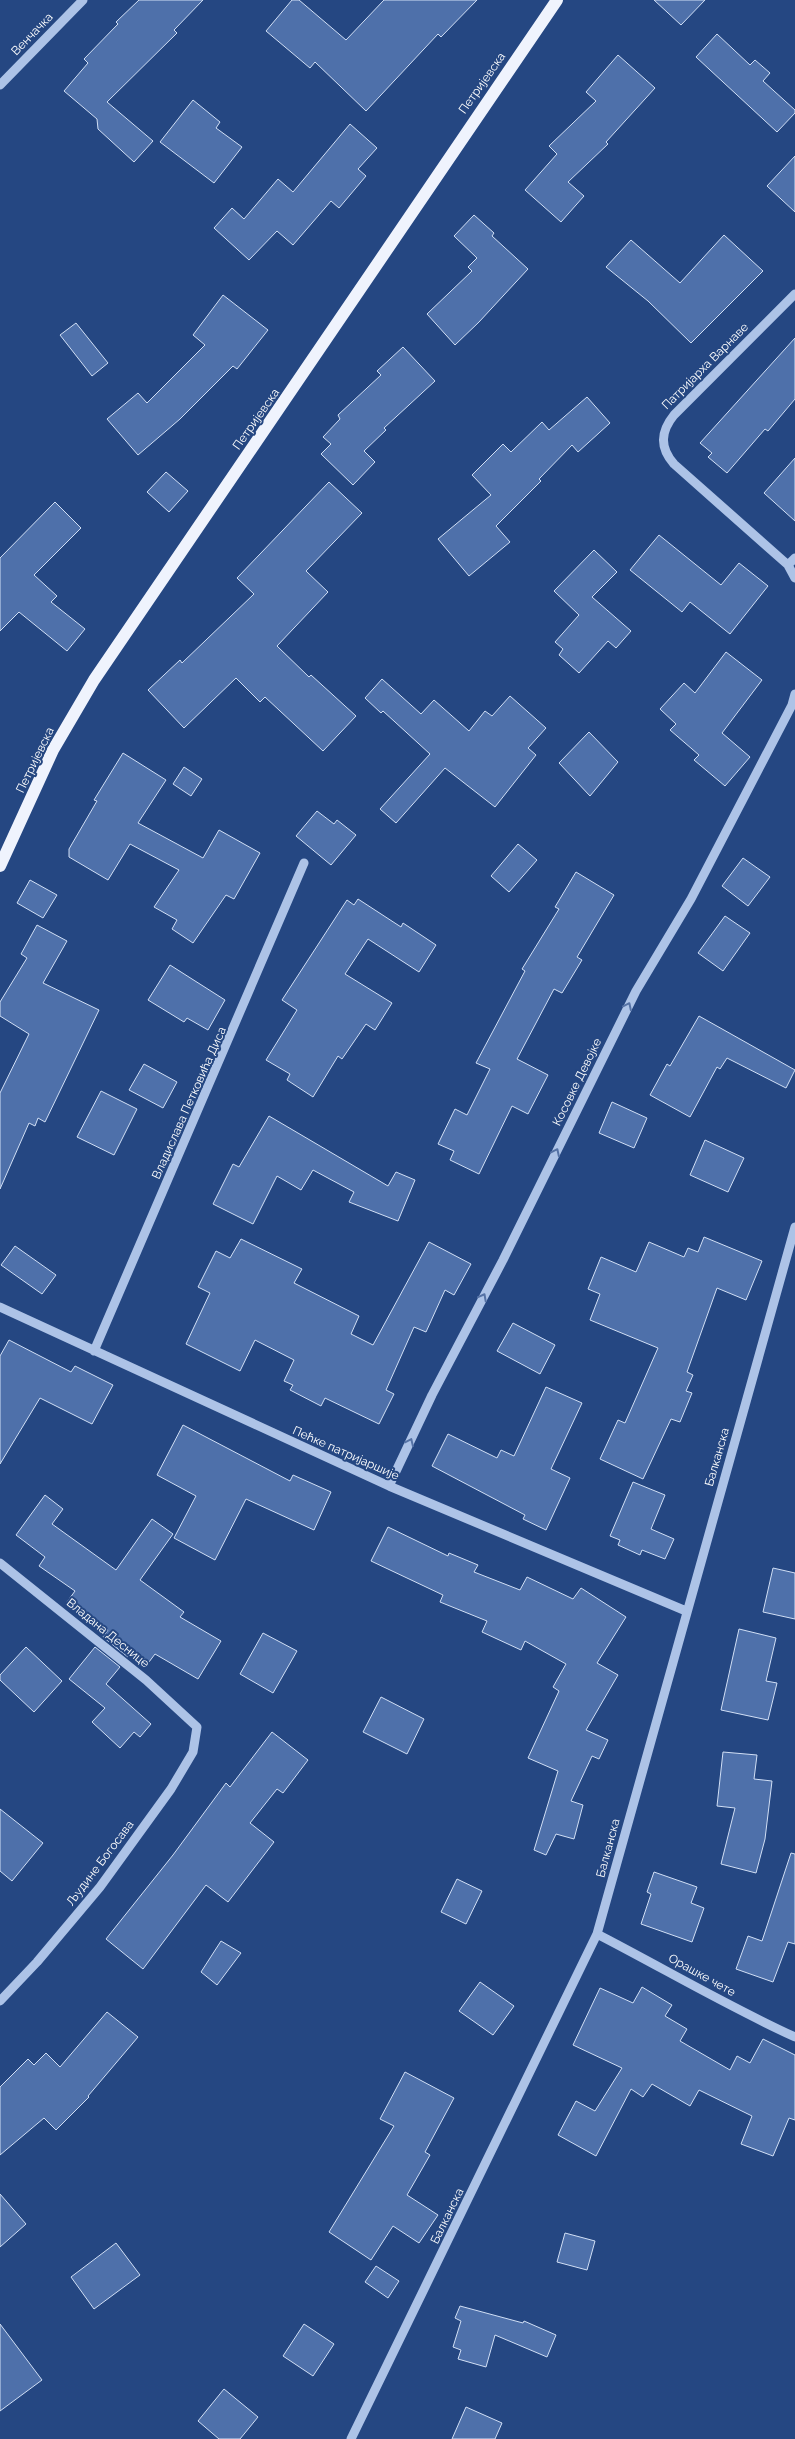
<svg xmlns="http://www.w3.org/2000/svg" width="795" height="2439" viewBox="0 0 795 2439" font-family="Raleway,sans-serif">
<rect width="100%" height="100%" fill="#254782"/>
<path fill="#4e70aa" stroke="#d1dff5" d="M139,0H203L174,30L177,33L107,102L153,141L134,162L98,129L97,119L64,91L88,63L84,59L118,24L116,22Z
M292,0H299L346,40L384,0H477L441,37L438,34L366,111L315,62L310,68L266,31Z
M654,0H705L681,25Z
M717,34L750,65L755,60L770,73L763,81L795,110V113L777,132L696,57Z
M618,55L655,88L606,142L608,144L568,182L584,196L561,222L525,190L557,154L549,146L596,101L586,92Z
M193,100L220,122L216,128L242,147L214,183L160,142Z
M350,124L377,148L358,169L366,176L339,208L331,201L293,245L277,231L249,260L214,228L232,208L244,219L278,179L293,192Z
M795,156V212L767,186Z
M474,215L494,233L492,236L528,269L479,322L455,345L427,314L472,271L468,267L477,258L454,236Z
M724,235L763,271L691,343L648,301L606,267L631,240L680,283Z
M223,295L268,330L237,369L233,366L180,419L138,455L107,419L138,393L147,403L205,345L193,335Z
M76,323L108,363L92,376L60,335Z
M795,338V399L768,431L765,429L727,473L708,457L712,453L700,443Z
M403,347L435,381L384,428L386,430L364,451L375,462L353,485L321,454L331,444L323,437L340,419L338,415L381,375L377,371Z
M587,397L610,423L578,452L572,445L539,479L541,481L496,526L510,542L469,576L438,539L491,495L472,475L503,444L511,452L542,422L549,430Z
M795,458V521L764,493Z
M166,472L188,491L169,512L147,492Z
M329,482L362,513L306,571L328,592L277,646L309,677L311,675L356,716L323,751L265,697L260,702L236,678L184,728L148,690L180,660L182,663L254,594L237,578Z
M55,502L81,528L34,575L57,596L51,602L85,629L67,651L19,612L0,631V558Z
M659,535L721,585L739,563L768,586L730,634L690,602L682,612L630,570Z
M594,550L617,572L592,597L631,631L616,648L608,641L579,673L559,655L563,649L555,642L579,615L554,591Z
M726,652L762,680L722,733L750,757L725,786L694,760L699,755L670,730L676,724L660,709L684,683L695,693Z
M382,679L421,714L434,700L469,731L485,711L492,716L510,696L546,728L528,748L536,755L495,807L445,768L396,823L380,809L430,754L383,711L381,713L365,698Z
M589,732L618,762L590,796L559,763Z
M123,753L166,780L138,823L203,858L219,830L260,853L234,899L226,895L193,943L172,929L177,920L154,907L179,870L130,844L108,880L69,857V849L97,801L94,800Z
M184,767L202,779L191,796L173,784Z
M317,811L334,824L337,820L356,835L331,865L296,836Z
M518,844L537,860L509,892L491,876Z
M743,858L770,877L748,906L722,886Z
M576,872L614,895L577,957L582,960L562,993L554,989L517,1059L548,1075L528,1114L512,1106L479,1174L450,1160L454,1151L438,1144L455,1109L467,1115L490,1069L476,1063L525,971L522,969L559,909L555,907Z
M30,880L57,895L43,918L17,903Z
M358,899L401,927L403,923L436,945L419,972L368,939L345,974L392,1003L375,1030L366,1024L342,1059L338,1056L313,1097L287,1080L290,1074L266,1060L297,1010L282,1000L347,900L354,905Z
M725,916L750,933L723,971L698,953Z
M37,925L67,941L43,983L99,1010L45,1122L38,1118L35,1126L29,1123L0,1189V1093L29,1034L0,1016V1002L27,958L21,954Z
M170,965L225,1000L208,1030L187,1018L184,1022L148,1000Z
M699,1016L795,1070L786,1088L727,1058L720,1069L717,1067L690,1117L650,1095L667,1064L670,1066Z
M144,1064L177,1082L163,1108L129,1090Z
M101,1091L137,1109L114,1155L77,1137Z
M612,1102L647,1118L634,1148L599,1133Z
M269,1116L388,1186L396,1172L415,1180L398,1221L349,1202L354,1192L313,1170L301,1190L277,1176L253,1224L213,1204L233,1164L239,1167Z
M705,1140L744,1158L728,1192L690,1175Z
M704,1237L762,1261L746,1300L717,1288L687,1372L693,1375L686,1391L692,1393L680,1422L671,1419L643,1479L600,1459L618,1420L625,1423L658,1348L590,1320L600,1294L588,1289L601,1257L636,1272L649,1242L684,1257L688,1248L698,1252Z
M241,1239L302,1269L294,1283L359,1316L351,1334L373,1345L429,1242L471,1264L454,1295L445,1290L426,1332L414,1327L386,1390L394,1394L379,1424L325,1398L321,1406L290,1390L293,1385L284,1381L294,1360L255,1340L240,1371L186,1344L210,1293L198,1287L216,1251L230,1258Z
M15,1246L56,1275L42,1294L1,1265Z
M513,1323L555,1345L540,1374L497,1351Z
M9,1340L71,1372L75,1366L113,1385L92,1424L40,1398L0,1464V1356Z
M546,1387L582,1403L551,1469L570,1478L546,1530L523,1519L525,1515L432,1466L448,1434L497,1458L501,1450L514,1456Z
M183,1425L290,1481L293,1475L331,1492L314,1530L246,1499L215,1560L174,1538L196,1496L157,1475Z
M633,1482L665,1495L651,1529L674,1539L665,1559L642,1550L640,1555L618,1545L620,1540L610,1536Z
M45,1495L63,1509L52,1524L116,1570L152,1519L173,1534L140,1580L184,1612L180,1617L221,1641L198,1679L155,1654L149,1662L133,1651L128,1657L103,1637L108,1630L67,1602L75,1591L39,1566L45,1557L16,1535Z
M388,1527L448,1556L449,1553L478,1565L474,1572L520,1590L527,1577L573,1599L581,1588L626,1617L597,1663L618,1675L586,1730L608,1740L599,1759L592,1756L571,1801L583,1805L574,1839L556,1834L546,1855L534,1850L558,1771L528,1758L559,1691L553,1687L566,1664L525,1641L521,1650L482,1632L487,1621L440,1602L443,1595L371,1561Z
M773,1568L795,1573V1619L763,1612Z
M739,1629L776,1638L766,1681L777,1683L768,1720L721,1710Z
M263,1633L297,1651L273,1693L240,1674Z
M26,1647L62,1681L34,1712L0,1680V1675Z
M95,1647L120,1667L106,1684L151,1724L140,1737L134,1732L120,1748L92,1722L105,1708L69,1679Z
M381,1697L424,1719L407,1754L363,1732Z
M272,1732L308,1760L283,1793L277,1789L250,1823L274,1842L228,1902L206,1885L143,1969L106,1939L173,1855L226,1783L230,1787Z
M723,1752L757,1755L754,1779L772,1781L765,1839L756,1873L721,1864L735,1808L717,1806Z
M0,1809L43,1843L12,1881L0,1871Z
M791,1853L795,1854V1944L788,1942L773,1982L736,1969L748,1936L762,1941Z
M654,1872L697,1887L691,1903L704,1908L692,1942L641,1924L651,1894L647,1892Z
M457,1879L482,1891L466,1924L441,1912Z
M221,1941L241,1953L217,1985L201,1972Z
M480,1982L514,2006L493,2035L459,2011Z
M642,1987L672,2005L665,2016L687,2029L680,2041L730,2070L737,2056L750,2063L763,2039L795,2055V2120L789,2118L773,2156L741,2144L752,2116L699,2090L690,2106L652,2084L643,2097L631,2089L596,2156L558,2135L576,2101L595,2111L622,2068L573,2045L600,1988L633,2003Z
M107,2012L138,2037L88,2096L89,2097L56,2130L44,2118L0,2155V2087L28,2059L34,2065L46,2053L60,2067Z
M405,2072L454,2098L425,2152L430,2155L407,2195L438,2215L419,2243L393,2226L371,2260L329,2232L394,2126L380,2119Z
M0,2194L26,2224L0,2247Z
M565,2233L595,2241L587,2270L557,2262Z
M116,2243L140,2275L94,2309L71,2277Z
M376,2266L399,2281L388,2298L365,2282Z
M460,2306L523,2323L524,2321L556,2335L547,2357L495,2335L486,2367L458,2359L461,2350L453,2347L461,2321L455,2318Z
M0,2324L42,2380L0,2411Z
M304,2324L334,2344L313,2376L283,2356Z
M224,2389L258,2417L240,2439H219L198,2421Z
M466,2407L502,2423L495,2439H452Z"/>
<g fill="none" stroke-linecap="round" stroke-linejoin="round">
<path stroke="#adc3e7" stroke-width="9" d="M0,85L83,0
M795,558L788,565L795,578
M788,565L674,464C659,447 661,431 674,415L795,294
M0,1307L389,1486L686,1611
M94,1351L304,863
M389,1486L432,1395L503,1260L636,991L691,899L792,705L795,694
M0,1563L146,1680L197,1727L193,1752L171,1789L100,1887L37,1962L0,2001
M597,1934C663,1968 727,2006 795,2037
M351,2439L597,1934L795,1227"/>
<path stroke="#eff3fd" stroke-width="12" d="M0,866L53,750L94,680L557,0"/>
</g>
<defs><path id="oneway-chevron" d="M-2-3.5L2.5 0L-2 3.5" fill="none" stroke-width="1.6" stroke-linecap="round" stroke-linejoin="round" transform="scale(1.25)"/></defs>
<g stroke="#5572a5">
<use href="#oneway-chevron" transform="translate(628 1006) rotate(-64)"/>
<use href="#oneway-chevron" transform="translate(556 1152) rotate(-64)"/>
<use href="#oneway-chevron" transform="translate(483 1297) rotate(-62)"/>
<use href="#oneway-chevron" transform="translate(410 1442) rotate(-65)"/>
</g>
<g text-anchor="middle" stroke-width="4" stroke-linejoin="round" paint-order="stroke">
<g font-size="12" fill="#fff" stroke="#254782">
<text transform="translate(32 34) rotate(-46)" y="4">Венчачка</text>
<text transform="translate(482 83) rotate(-55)" y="4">Петријевска</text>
<text transform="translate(705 366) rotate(-45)" y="4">Патријарха Варнаве</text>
<text transform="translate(256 419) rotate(-55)" y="4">Петријевска</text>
<text transform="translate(35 760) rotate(-64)" y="4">Петријевска</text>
<text transform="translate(577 1082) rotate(-64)" y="4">Косовке Девојке</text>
<text transform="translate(189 1103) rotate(-66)" y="4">Владислава Петковића Диса</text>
<text transform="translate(346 1453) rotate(24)" y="4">Пећке патријаршије</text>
<text transform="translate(717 1457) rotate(-74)" y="4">Балканска</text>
<text transform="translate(108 1633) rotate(39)" y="4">Владана Деснице</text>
<text transform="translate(608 1848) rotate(-75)" y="4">Балканска</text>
<text transform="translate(100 1863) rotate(-53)" y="4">Људине Богосава</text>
<text transform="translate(702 1975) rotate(29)" y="4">Орашке чете</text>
<text transform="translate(447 2216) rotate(-64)" y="4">Балканска</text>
</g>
</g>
</svg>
